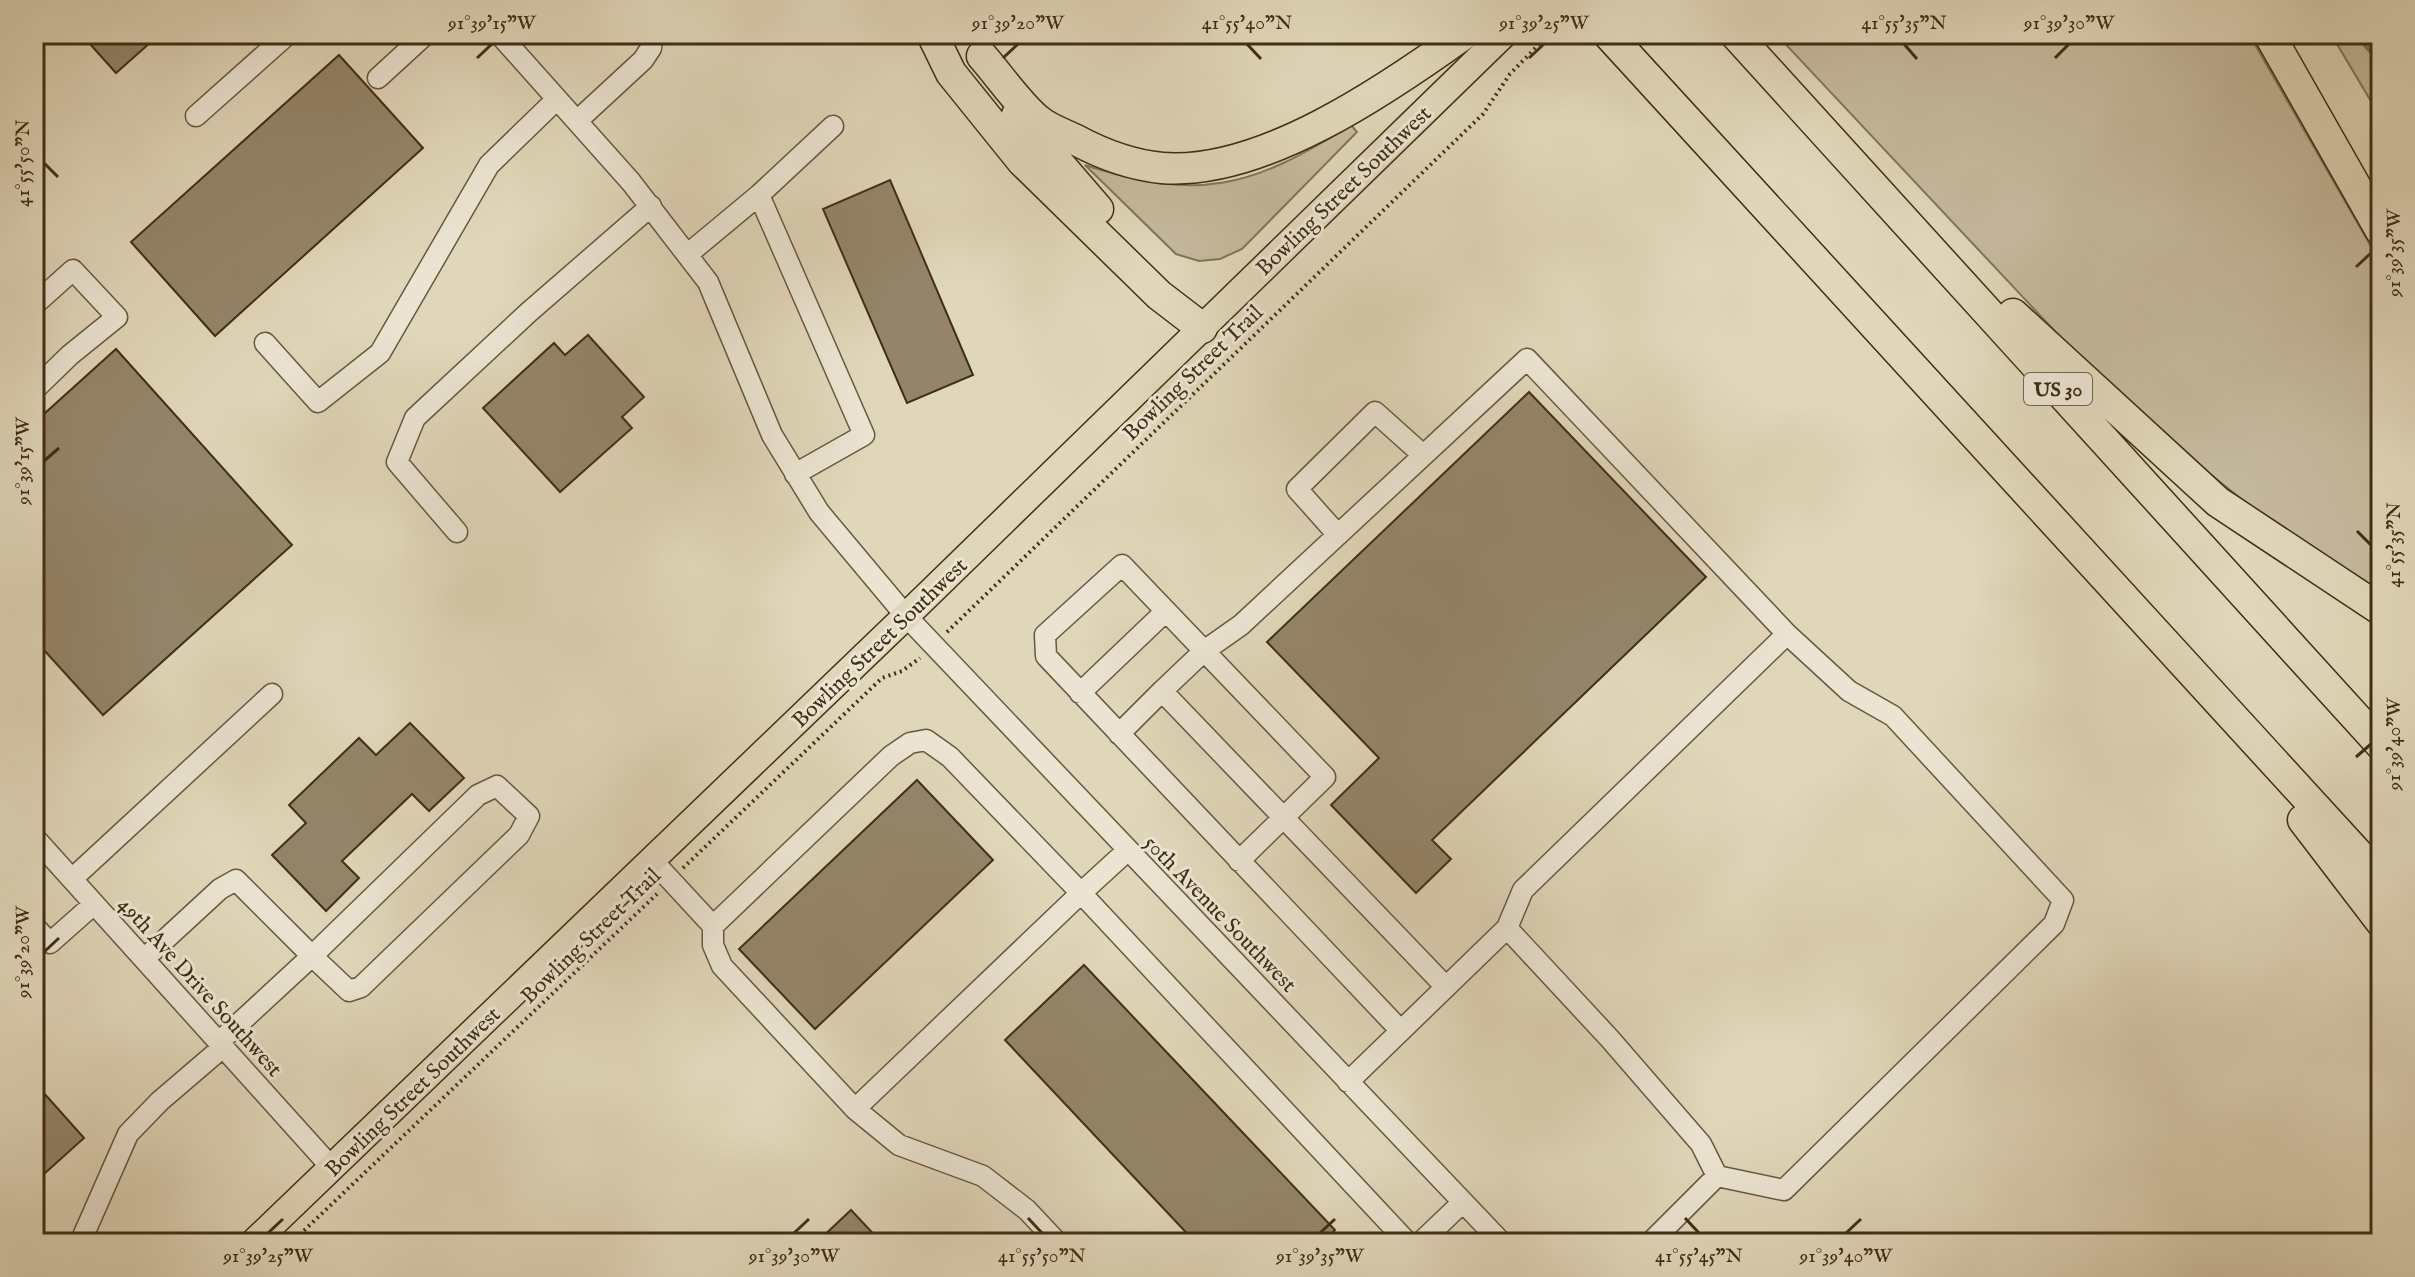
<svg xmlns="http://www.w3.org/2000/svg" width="2415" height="1277" viewBox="0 0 2415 1277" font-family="'IM FELL English',serif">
<rect width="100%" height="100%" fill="#e0d6b9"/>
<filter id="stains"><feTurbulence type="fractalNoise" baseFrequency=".0025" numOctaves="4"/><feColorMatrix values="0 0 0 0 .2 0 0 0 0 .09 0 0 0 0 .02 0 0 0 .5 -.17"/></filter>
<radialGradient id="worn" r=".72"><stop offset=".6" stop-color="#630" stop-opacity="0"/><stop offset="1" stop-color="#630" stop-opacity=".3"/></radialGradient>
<path fill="#c5b99d" stroke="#837458" stroke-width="2" d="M1776,34H2249L2381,264V591L2269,521L2171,443L2097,376Z
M2331,34H2381V118Z
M1351,125L1357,132L1242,249L1220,259L1199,261L1176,254L1085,165C1199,202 1251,188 1351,125Z"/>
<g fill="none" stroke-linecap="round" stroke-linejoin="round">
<path stroke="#807155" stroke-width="6" d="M2356,34L2375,55L2381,66"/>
</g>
<path fill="#94856a" stroke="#412e14" stroke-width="2" d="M81,34H160L116,73Z
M339,55L423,148L215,336L131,242Z
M890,180L973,375L907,403L823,209Z
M588,335L644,397L622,417L632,428L560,492L483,408L554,343L565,355Z
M116,349L292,545L103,715L34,639V423Z
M1529,392L1706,577L1432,840L1451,859L1416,893L1331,805L1379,758L1267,642Z
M410,723L464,778L429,811L412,794L342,861L359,878L326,911L272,855L306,823L289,805L359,738L376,755Z
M917,780L993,860L815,1029L739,949Z
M1084,965L1335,1230L1322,1243H1196L1005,1040Z
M34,1082L84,1138L34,1183Z
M851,1210L882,1243H816Z"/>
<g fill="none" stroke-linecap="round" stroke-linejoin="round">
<g stroke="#69583d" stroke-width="23">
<path id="minor" d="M499,34L631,182L708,282L772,435L819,512L906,616L1502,1243
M378,78L426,34
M196,116L288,34
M577,121L643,60L651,48L652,34
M759,195L833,126
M688,254L759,195L864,435L795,474
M34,305L73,270L117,317L70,355L34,390
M265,343L318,402L380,353L489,165L557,99
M457,532L397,462L415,418L529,312L651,206
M1338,535L1297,489L1375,412L1423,455
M1166,611L1325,777L1239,861
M1080,693L1166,611L1122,565L1045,635L1046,656L1401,1031
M1119,734L1162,691
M497,786L529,816L519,835L361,987L349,991L312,956L478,795Z
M34,837L332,1168
M652,860L713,926L891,756L910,743L926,740L950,757L1081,893L1128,850
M72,879L272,694
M34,926L50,943L94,904
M713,926V945L722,966L855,1109L899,1145L983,1176L1027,1210L1058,1243
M144,959L220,889L236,880L312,956L219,1042
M1446,987L1162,691L1204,651L1241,625L1527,359L1787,634L1523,890L1507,928
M1348,1082L1507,928L1610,1039L1701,1144L1717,1176L1650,1243
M855,1109L1081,893L1408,1243
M1717,1176L1784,1190L2054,924L2063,900L1893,716L1849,691L1787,634
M80,1243L128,1134L160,1101L223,1047
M1420,1243L1463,1202"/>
</g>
<g stroke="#412e14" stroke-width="29">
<path id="major" d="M253,1243L906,616L1504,34"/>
</g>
<g stroke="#412e14" stroke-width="33">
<path id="highway" d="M932,34L951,73L1022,161L1159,295L1202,328
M1608,34L2381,879
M1735,34L2381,745
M2269,34L2381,231
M982,56C998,74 1020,106 1038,120C1048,129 1064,134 1076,140C1102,154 1132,165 1162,168C1261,176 1386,90 1464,34
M1017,115L1098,209
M2013,314L2218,502L2381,610
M2303,820L2381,922"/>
</g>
<path stroke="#412e14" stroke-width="4" stroke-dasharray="2 4" stroke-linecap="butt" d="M947,632L1483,114L1510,74L1549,34
M683,868L882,678L902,671L920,658
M291,1243L657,894"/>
<use href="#minor" stroke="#ebe4d2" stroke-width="20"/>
<use href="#major" stroke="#e0d6b9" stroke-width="26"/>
<use href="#highway" stroke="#e0d6b9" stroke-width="30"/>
</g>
<path fill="none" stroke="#412e14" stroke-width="3" d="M1247,44L1261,59M1904,44L1917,59M477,58L492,44M1003,58L1018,44M1529,58L1544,44M2055,58L2069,44M44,163L58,177M2356,267L2371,253M44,461L59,448M2357,531L2371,545M2356,757L2371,744M44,952L59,938M1028,1218L1042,1233M1685,1218L1699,1233M268,1233L283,1219M794,1233L809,1219M1320,1233L1335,1219M1846,1233L1861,1219"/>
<g text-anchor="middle" stroke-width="6" stroke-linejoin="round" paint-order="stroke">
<rect fill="#ebe4d2" stroke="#74654d" stroke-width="2" x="2024" y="373" width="68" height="32" rx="6"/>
<g font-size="20" font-weight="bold" fill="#412e14">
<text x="2058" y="396">US 30</text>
</g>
<g font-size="22" fill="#412e14" stroke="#ebe4d2">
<text transform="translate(1343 190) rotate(-44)" y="8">Bowling Street Southwest</text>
<text transform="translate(1192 372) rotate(-44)" y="8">Bowling Street Trail</text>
<text transform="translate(879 642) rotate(-44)" y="8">Bowling Street Southwest</text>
<text transform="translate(1221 913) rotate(46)" y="8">50th Avenue Southwest</text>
<text transform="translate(590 935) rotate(-44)" y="8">Bowling Street Trail</text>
<text transform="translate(201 986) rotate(48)" y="8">49th Ave Drive Southwest</text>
<text transform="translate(412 1091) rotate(-44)" y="8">Bowling Street Southwest</text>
</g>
</g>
<rect width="2415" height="1277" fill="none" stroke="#e0d6b9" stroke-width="88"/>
<rect x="44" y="44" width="2327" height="1189" fill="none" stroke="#412e14" stroke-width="3"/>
<g font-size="20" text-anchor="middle" fill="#412e14">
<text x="492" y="29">91°39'15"W</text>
<text x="1018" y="29">91°39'20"W</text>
<text x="1247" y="29">41°55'40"N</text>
<text x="1544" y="29">91°39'25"W</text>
<text x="1904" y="29">41°55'35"N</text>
<text x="2069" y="29">91°39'30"W</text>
<text transform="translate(22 163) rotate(-90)" y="7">41°55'50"N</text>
<text transform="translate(2393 253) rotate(-90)" y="7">91°39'35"W</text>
<text transform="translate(22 461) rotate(-90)" y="7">91°39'15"W</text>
<text transform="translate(2393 545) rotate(-90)" y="7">41°55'35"N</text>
<text transform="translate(2393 744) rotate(-90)" y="7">91°39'40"W</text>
<text transform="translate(22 952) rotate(-90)" y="7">91°39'20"W</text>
<text x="268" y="1262">91°39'25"W</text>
<text x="794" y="1262">91°39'30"W</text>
<text x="1042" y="1262">41°55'50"N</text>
<text x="1320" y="1262">91°39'35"W</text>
<text x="1699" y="1262">41°55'45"N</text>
<text x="1846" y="1262">91°39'40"W</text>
</g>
<rect width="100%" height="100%" filter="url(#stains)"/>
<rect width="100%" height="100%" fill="url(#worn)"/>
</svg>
